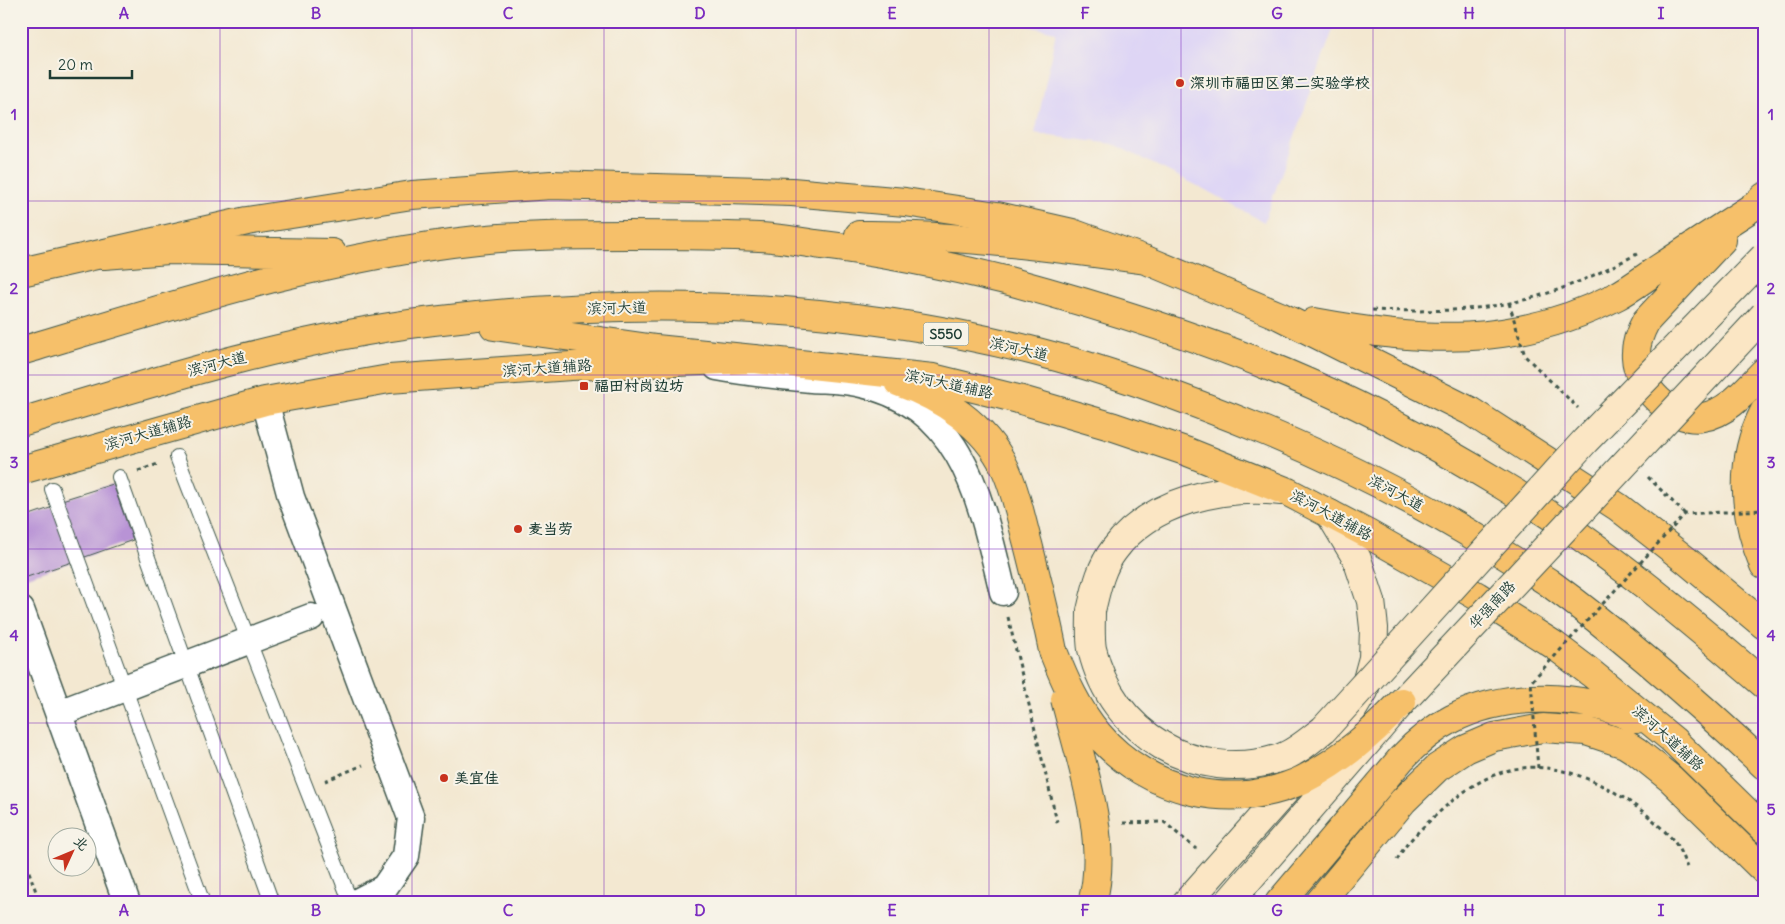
<svg xmlns="http://www.w3.org/2000/svg" width="1785" height="924" viewBox="0 0 1785 924" font-family="Delius,'LXGW WenKai TC',sans-serif">
<rect width="100%" height="100%" fill="#f7f3e8"/>
<filter id="ink" filterUnits="userSpaceOnUse"><feTurbulence type="fractalNoise" baseFrequency=".02" numOctaves="2"/><feDisplacementMap in="SourceGraphic" scale="10" xChannelSelector="R" yChannelSelector="G"/><feConvolveMatrix kernelMatrix="1 2 1 2 8 2 1 2 1" color-interpolation-filters="sRGB"/></filter>
<filter id="wash" filterUnits="userSpaceOnUse"><feTurbulence type="fractalNoise" baseFrequency=".0096" numOctaves="4" result="noise"/><feDisplacementMap in="SourceGraphic" scale="20" xChannelSelector="R" yChannelSelector="G"/><feGaussianBlur stdDeviation="1.12" result="paint"/><feColorMatrix in="noise" values="0 0 0 0 0 0 0 0 0 0 0 0 0 0 0 0 0 1.4 0 .05"/><feComposite in="paint" operator="in"/></filter>
<g filter="url(#wash)">
<rect width="100%" height="100%" fill="#f3e8d1"/>
<path fill="#ded5f5" d="M1005,21H1336L1264,222L1202,188L1113,144L1035,134L1056,32Z"/>
<g id="blocks">
<path fill="#b893d5" d="M113,484L133,540L82,558L62,500Z
M53,507L72,562L21,579V518Z"/>
</g>
</g>
<g filter="url(#ink)">
<use href="#blocks" fill-opacity="0" stroke="#3f574c" stroke-width="1"/>
<g fill="none" stroke-linecap="round" stroke-linejoin="round">
<g stroke="#3f574c" stroke-width="16">
<path id="lane" d="M177,457L351,903
M119,477L272,903
M52,489L203,903"/>
</g>
<g stroke="#3f574c" stroke-width="29">
<path id="street" d="M717,367C749,373 780,376 811,379C826,380 842,380 857,383C965,404 981,503 1003,592
M265,401L291,497L411,818L406,856L384,888L355,903
M21,610L127,903
M59,713L311,617"/>
</g>
<g stroke="#3f574c" stroke-width="30">
<path id="secondary" d="M1091,611C1096,590 1100,568 1114,550C1151,500 1222,485 1281,491
M1186,903L1342,727L1364,691L1373,658L1374,628L1371,601L1357,559L1330,514"/>
</g>
<g stroke="#3f574c" stroke-width="30">
<path id="primary" d="M1722,240L1646,321C1640,332 1635,344 1636,357C1637,386 1672,423 1703,417C1728,413 1747,389 1764,372
M21,272L247,221L412,195L551,185L792,192L905,202L997,216L1072,233L1146,260L1280,316L1470,411L1618,507L1687,561L1764,625
M1314,322C1423,342 1514,349 1617,296C1632,288 1646,277 1661,267C1693,246 1724,225 1756,205L1764,197
M898,382C941,397 985,425 1005,468C1016,491 1021,519 1028,544C1037,580 1046,615 1053,651
M1764,412C1739,461 1743,515 1764,565
M21,470L265,401L389,379L571,366L754,359L933,378L1018,399L1114,427L1188,452L1288,492L1368,534L1477,596L1554,645L1591,673L1673,740L1764,829
M1279,903L1401,759C1416,743 1432,729 1452,719C1506,691 1581,693 1636,719
M1319,903L1403,801L1437,768L1466,749L1494,737L1543,728L1586,731L1625,744L1636,751L1671,779L1764,870"/>
</g>
<g stroke="#3f574c" stroke-width="30">
<path id="highway" d="M859,235C955,234 1052,247 1146,260
M104,255L169,250L332,253
M494,326L656,349L754,359
M21,351C171,306 320,257 477,240C527,235 578,235 628,235C671,235 716,235 759,237C778,238 797,241 815,244C881,252 945,265 1009,281C1112,309 1214,341 1311,384C1377,413 1441,448 1502,485C1596,541 1681,613 1764,684
M21,422C156,381 292,338 433,321C633,296 838,302 1034,351C1113,371 1190,400 1265,431C1344,464 1419,502 1492,547C1511,559 1530,570 1548,582C1625,638 1695,700 1764,765"/>
</g>
<path stroke="#3f574c" stroke-width="3" stroke-dasharray="4 4" stroke-linecap="butt" d="M138,471L158,464
M1008,617L1058,826
M325,781L363,765
M1123,823L1164,822L1196,849
M21,849L40,903
M1397,860C1406,842 1420,830 1434,817C1453,799 1473,783 1497,774C1558,750 1633,795 1673,840C1679,847 1683,859 1687,867"/>
<use href="#lane" stroke="#fff" stroke-width="14"/>
<use href="#street" stroke="#fff" stroke-width="26"/>
<use href="#secondary" stroke="#fbe6c4" stroke-width="28"/>
<use href="#primary" stroke="#f6c06b" stroke-width="28"/>
<use href="#highway" stroke="#f6c06b" stroke-width="28"/>
<g stroke="#3f574c" stroke-width="30" stroke-linecap="butt">
<path id="secondary-bridge" d="M1091,611C1091,623 1090,637 1092,649C1112,735 1196,784 1280,758C1296,753 1311,739 1324,729L1585,441L1764,257
M1228,903L1402,702L1764,315"/>
</g>
<g stroke="#3f574c" stroke-width="30" stroke-linecap="butt">
<path id="primary-bridge" d="M1053,651C1065,681 1077,709 1098,734C1147,793 1235,813 1304,779C1342,760 1373,732 1402,702
M1065,699C1080,760 1110,840 1092,903"/>
</g>
<path stroke="#3f574c" stroke-width="3" stroke-dasharray="4 4" stroke-linecap="butt" d="M1509,303L1525,356L1578,408
M1372,310C1428,312 1487,312 1542,295C1575,285 1606,270 1637,254
M1648,477L1685,514
M1538,768L1531,682L1685,514L1764,510"/>
<use href="#secondary-bridge" stroke="#fbe6c4" stroke-width="28"/>
<use href="#primary-bridge" stroke="#f6c06b" stroke-width="28"/>
</g>
</g>
<path fill="none" stroke="#7b2cbf" stroke-width="1" stroke-opacity="0.55" d="M220,21V903M412,21V903M604,21V903M796,21V903M989,21V903M1181,21V903M1373,21V903M1565,21V903M21,201H1764M21,375H1764M21,549H1764M21,723H1764"/>
<g fill="#c8321e" stroke="#f7f3e8" stroke-width="2">
<circle cx="1180" cy="83" r="5"/>
<rect x="579" y="381" width="10" height="10" rx="2.5"/>
<circle cx="518" cy="529" r="5"/>
<circle cx="444" cy="778" r="5"/>
</g>
<g text-anchor="middle" stroke-width="4" stroke-linejoin="round" paint-order="stroke">
<rect fill="#f7f3e8" stroke="#60746a" stroke-width="1" x="923.5" y="322.5" width="45" height="23" rx="4"/>
<g font-size="14" font-weight="bold" fill="#1f3d34">
<text x="946" y="339">S550</text>
</g>
<g font-size="15" font-weight="bold" fill="#1f3d34" stroke="#f7f3e8" text-anchor="start">
<text x="1190" y="88">深圳市福田区第二实验学校</text>
<text x="594" y="391">福田村岗边坊</text>
<text x="528" y="534">麦当劳</text>
<text x="454" y="783">美宜佳</text>
</g>
<g font-size="15" fill="#1f3d34" stroke="#f7f3e8">
<text transform="translate(617 308) rotate(-1)" y="5">滨河大道</text>
<text transform="translate(1019 349) rotate(13)" y="5">滨河大道</text>
<text transform="translate(217 364) rotate(-14)" y="5">滨河大道</text>
<text transform="translate(547 368) rotate(-4)" y="5">滨河大道辅路</text>
<text transform="translate(949 384) rotate(12)" y="5">滨河大道辅路</text>
<text transform="translate(148 433) rotate(-16)" y="5">滨河大道辅路</text>
<text transform="translate(1396 493) rotate(28)" y="5">滨河大道</text>
<text transform="translate(1331 515) rotate(28)" y="5">滨河大道辅路</text>
<text transform="translate(1492 605) rotate(-47)" y="5">华强南路</text>
<text transform="translate(1668 738) rotate(42)" y="5">滨河大道辅路</text>
</g>
</g>
<rect width="1785" height="924" fill="none" stroke="#f7f3e8" stroke-width="55"/>
<g transform="translate(72 852) rotate(46)"><circle r="24" fill="#f7f3e8" stroke="#a1aaa0"/>
<path d="M0-4L9 19L0 12L-9 19Z" fill="#c8321e"/>
<text y="-8" font-size="14" font-weight="bold" text-anchor="middle" fill="#1f3d34">北</text>
</g>
<path d="M50 70v8h82v-8" fill="none" stroke="#1f3d34" stroke-width="2.5"/>
<text x="58" y="70" font-size="15" fill="#1f3d34" stroke="#f7f3e8" stroke-width="4" paint-order="stroke">20 m</text>
<rect x="28" y="28" width="1730" height="868" fill="none" stroke="#7b2cbf" stroke-width="2"/>
<g font-size="16" text-anchor="middle" font-weight="bold" fill="#7b2cbf">
<text x="124" y="19">A</text>
<text x="316" y="19">B</text>
<text x="508" y="19">C</text>
<text x="700" y="19">D</text>
<text x="892" y="19">E</text>
<text x="1085" y="19">F</text>
<text x="1277" y="19">G</text>
<text x="1469" y="19">H</text>
<text x="1661" y="19">I</text>
<text x="14" y="120">1</text>
<text x="1771" y="120">1</text>
<text x="14" y="294">2</text>
<text x="1771" y="294">2</text>
<text x="14" y="468">3</text>
<text x="1771" y="468">3</text>
<text x="14" y="641">4</text>
<text x="1771" y="641">4</text>
<text x="14" y="815">5</text>
<text x="1771" y="815">5</text>
<text x="124" y="916">A</text>
<text x="316" y="916">B</text>
<text x="508" y="916">C</text>
<text x="700" y="916">D</text>
<text x="892" y="916">E</text>
<text x="1085" y="916">F</text>
<text x="1277" y="916">G</text>
<text x="1469" y="916">H</text>
<text x="1661" y="916">I</text>
</g>
</svg>
